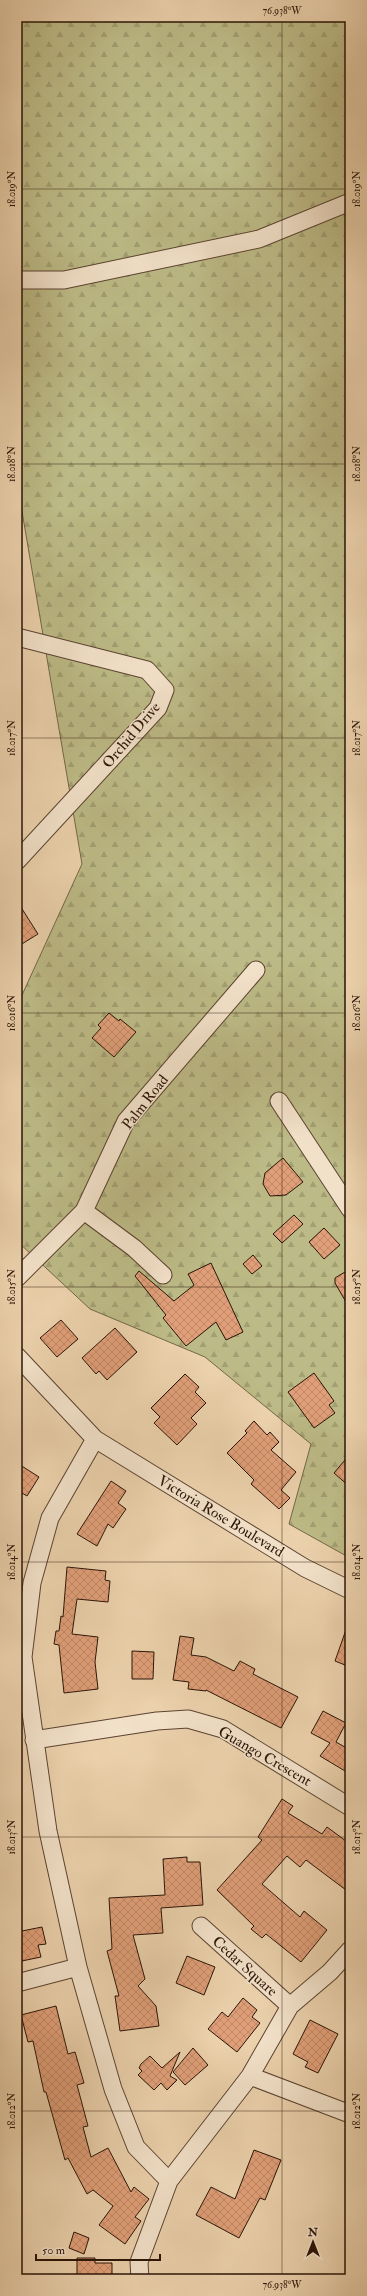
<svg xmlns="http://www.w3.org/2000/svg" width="367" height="2296" viewBox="0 0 367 2296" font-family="'IM FELL Double Pica',serif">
<defs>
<pattern id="forest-firs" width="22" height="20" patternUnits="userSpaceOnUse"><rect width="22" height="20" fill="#bcba86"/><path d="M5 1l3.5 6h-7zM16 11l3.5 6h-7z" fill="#a29f72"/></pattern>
<pattern id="building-cross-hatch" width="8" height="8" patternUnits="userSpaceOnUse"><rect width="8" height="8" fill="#e09f78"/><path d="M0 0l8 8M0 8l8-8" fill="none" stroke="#c08866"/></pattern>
</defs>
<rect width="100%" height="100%" fill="#ebd1ac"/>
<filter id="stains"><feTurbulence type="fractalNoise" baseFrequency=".005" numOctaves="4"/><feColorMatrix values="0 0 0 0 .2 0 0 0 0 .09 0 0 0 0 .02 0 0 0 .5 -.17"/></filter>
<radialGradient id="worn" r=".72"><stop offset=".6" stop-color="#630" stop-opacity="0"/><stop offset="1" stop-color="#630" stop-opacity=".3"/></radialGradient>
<path fill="url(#forest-firs)" stroke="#746746" d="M17,17H350V1558L289,1524L311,1444L205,1357L90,1309L17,1241V1006L82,864L17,482Z"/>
<path fill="url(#building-cross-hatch)" stroke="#2b1407" d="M17,901L38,934L17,947Z
M109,1013L119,1021L120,1019L136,1032L114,1057L92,1038L101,1028L98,1025Z
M283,1158L303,1182L286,1195L270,1196L263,1184L265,1173Z
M294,1215L303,1224L282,1243L273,1234Z
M324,1228L340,1245L324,1259L309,1242Z
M253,1255L262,1266L252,1274L243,1264Z
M211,1263L243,1332L226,1340L216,1322L186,1346L163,1318L166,1315L135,1276L139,1271L174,1301L194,1285L188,1274Z
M350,1269V1309L335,1283V1278Z
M61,1320L78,1339L57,1357L40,1338Z
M115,1328L137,1352L107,1380L99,1371L96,1374L82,1358Z
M314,1373L334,1401L329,1405L335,1413L314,1428L288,1392Z
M185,1374L199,1387L195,1392L206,1403L191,1418L197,1424L177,1445L154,1423L160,1417L151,1408Z
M254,1421L267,1435L270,1432L279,1442L271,1450L296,1472L281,1490L290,1498L279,1509L251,1484L254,1480L227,1453L247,1433L245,1431Z
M350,1454V1487L334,1473Z
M17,1463L39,1477L27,1496L17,1490Z
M111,1481L126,1491L118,1503L126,1509L113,1528L108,1524L97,1546L77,1534Z
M67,1567L106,1571L105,1580L110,1581L108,1602L77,1599L72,1634L98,1637L95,1662L98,1689L64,1693L59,1645L54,1644L56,1631H59L61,1616L63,1617Z
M348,1624L350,1625V1667L335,1661Z
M180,1636L194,1638L191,1655L206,1657L234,1671L240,1661L255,1669L253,1674L298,1697L281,1728L206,1690V1691L188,1689L189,1682L173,1680Z
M132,1651L154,1652L153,1679H132Z
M323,1711L346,1723L336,1742L350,1750V1774L320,1756L330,1743L311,1733Z
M282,1799L293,1806L288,1813L322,1834L327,1827L350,1844V1893L306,1860L300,1867L287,1856L262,1884L300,1917L304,1911L327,1930L301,1962L266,1934L262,1938L251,1929L254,1926L217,1890L262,1840L258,1837Z
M187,1857V1862H200L203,1905L161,1908L163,1933L133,1935L145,1979L138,1986L156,2006L159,2026L120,2031L115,1996H119L107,1951L112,1949L109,1898L165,1895L163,1859Z
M42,1927L46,1944L38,1945L41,1957L17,1962V1932Z
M187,1956L215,1967L204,1995L176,1983Z
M243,1998L257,2010L252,2017L260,2023L237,2052L208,2029L222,2012L228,2017Z
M56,2006L68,2054L75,2052L84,2083L77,2085L88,2126L83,2127L91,2157L108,2148L131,2192L134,2187L149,2199L135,2217L141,2221L125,2244L99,2225L113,2206L93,2190L87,2194L68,2158L65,2160L46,2092H44L33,2041L28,2042L21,2015Z
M310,2020L338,2034L318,2073L305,2067L308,2062L293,2054Z
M193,2048L208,2065L185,2085L173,2072Z
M180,2052L170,2076L177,2080L167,2090L161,2083L154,2090L138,2075L142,2071L139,2068L141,2064L150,2056L162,2068Z
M254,2150L281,2160L265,2200L260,2198L239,2238L196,2215L211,2187L235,2199Z
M74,2232L89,2238L84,2254L69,2248Z
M77,2258H95V2263H112V2279H77Z"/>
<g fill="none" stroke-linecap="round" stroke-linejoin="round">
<g stroke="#5b4330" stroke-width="19">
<path id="minor" d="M17,280H64L259,239L350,202
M17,637L147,670L165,690L158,708L17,861
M279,1101L350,1209
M84,1211L134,1248L163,1275
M17,1278L84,1211L126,1121L256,970
M17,1356L95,1439L305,1568L350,1590
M95,1439L50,1518L32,1583L23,1657L48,1831L78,1967L113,2089L136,2147L169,2181L250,2076L290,2006L330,1972L350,1950
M34,1740L157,1721L188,1719L223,1729L350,1807
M201,1926L290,2006
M17,1983L78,1967
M250,2076L350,2114
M140,2279L139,2262L169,2181"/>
</g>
<use href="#minor" stroke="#f2e1c9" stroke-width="17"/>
</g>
<path fill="none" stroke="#2b1407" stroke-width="1" stroke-opacity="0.45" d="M19,17V2279M282,17V2279M17,189H350M17,464H350M17,738H350M17,1013H350M17,1287H350M17,1562H350M17,1837H350M17,2111H350"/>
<g text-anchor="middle" stroke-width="3" stroke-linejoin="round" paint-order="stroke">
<g font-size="15" fill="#2b1407" stroke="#f2e1c9">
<text transform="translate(131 735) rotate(-50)" y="5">Orchid Drive</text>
<text transform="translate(145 1102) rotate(-52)" y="5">Palm Road</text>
<text transform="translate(221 1516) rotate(31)" y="5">Victoria Rose Boulevard</text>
<text transform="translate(265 1756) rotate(30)" y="5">Guango Crescent</text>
<text transform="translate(245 1966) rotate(42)" y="5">Cedar Square</text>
</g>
</g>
<rect width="367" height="2296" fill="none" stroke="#ebd1ac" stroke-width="44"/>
<g transform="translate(313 2242)" stroke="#f2e1c9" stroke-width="3" paint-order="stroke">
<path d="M0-3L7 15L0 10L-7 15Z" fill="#2b1407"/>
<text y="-6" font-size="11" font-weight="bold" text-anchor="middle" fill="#2b1407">N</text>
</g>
<path d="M36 2254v6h124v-6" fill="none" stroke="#2b1407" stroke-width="2"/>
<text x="42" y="2254" font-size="12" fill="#2b1407" stroke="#f2e1c9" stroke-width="3" paint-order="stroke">50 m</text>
<rect x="22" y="22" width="323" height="2252" fill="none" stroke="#2b1407" stroke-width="1.5"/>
<g font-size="10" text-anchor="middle" fill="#2b1407">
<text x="282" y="14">76.938°W</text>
<text transform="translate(11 189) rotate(-90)" y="4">18.019°N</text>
<text transform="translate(356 189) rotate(-90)" y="4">18.019°N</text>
<text transform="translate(11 464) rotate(-90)" y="4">18.018°N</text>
<text transform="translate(356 464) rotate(-90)" y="4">18.018°N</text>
<text transform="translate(11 738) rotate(-90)" y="4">18.017°N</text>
<text transform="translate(356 738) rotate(-90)" y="4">18.017°N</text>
<text transform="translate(11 1013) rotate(-90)" y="4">18.016°N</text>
<text transform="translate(356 1013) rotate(-90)" y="4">18.016°N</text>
<text transform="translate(11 1287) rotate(-90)" y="4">18.015°N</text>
<text transform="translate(356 1287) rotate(-90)" y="4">18.015°N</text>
<text transform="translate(11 1562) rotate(-90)" y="4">18.014°N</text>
<text transform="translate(356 1562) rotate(-90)" y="4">18.014°N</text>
<text transform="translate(11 1837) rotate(-90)" y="4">18.013°N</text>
<text transform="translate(356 1837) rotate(-90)" y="4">18.013°N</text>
<text transform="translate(11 2111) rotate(-90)" y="4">18.012°N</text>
<text transform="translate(356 2111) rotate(-90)" y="4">18.012°N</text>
<text x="282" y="2288">76.938°W</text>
</g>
<rect width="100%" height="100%" filter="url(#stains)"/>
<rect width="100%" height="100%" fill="url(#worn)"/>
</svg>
